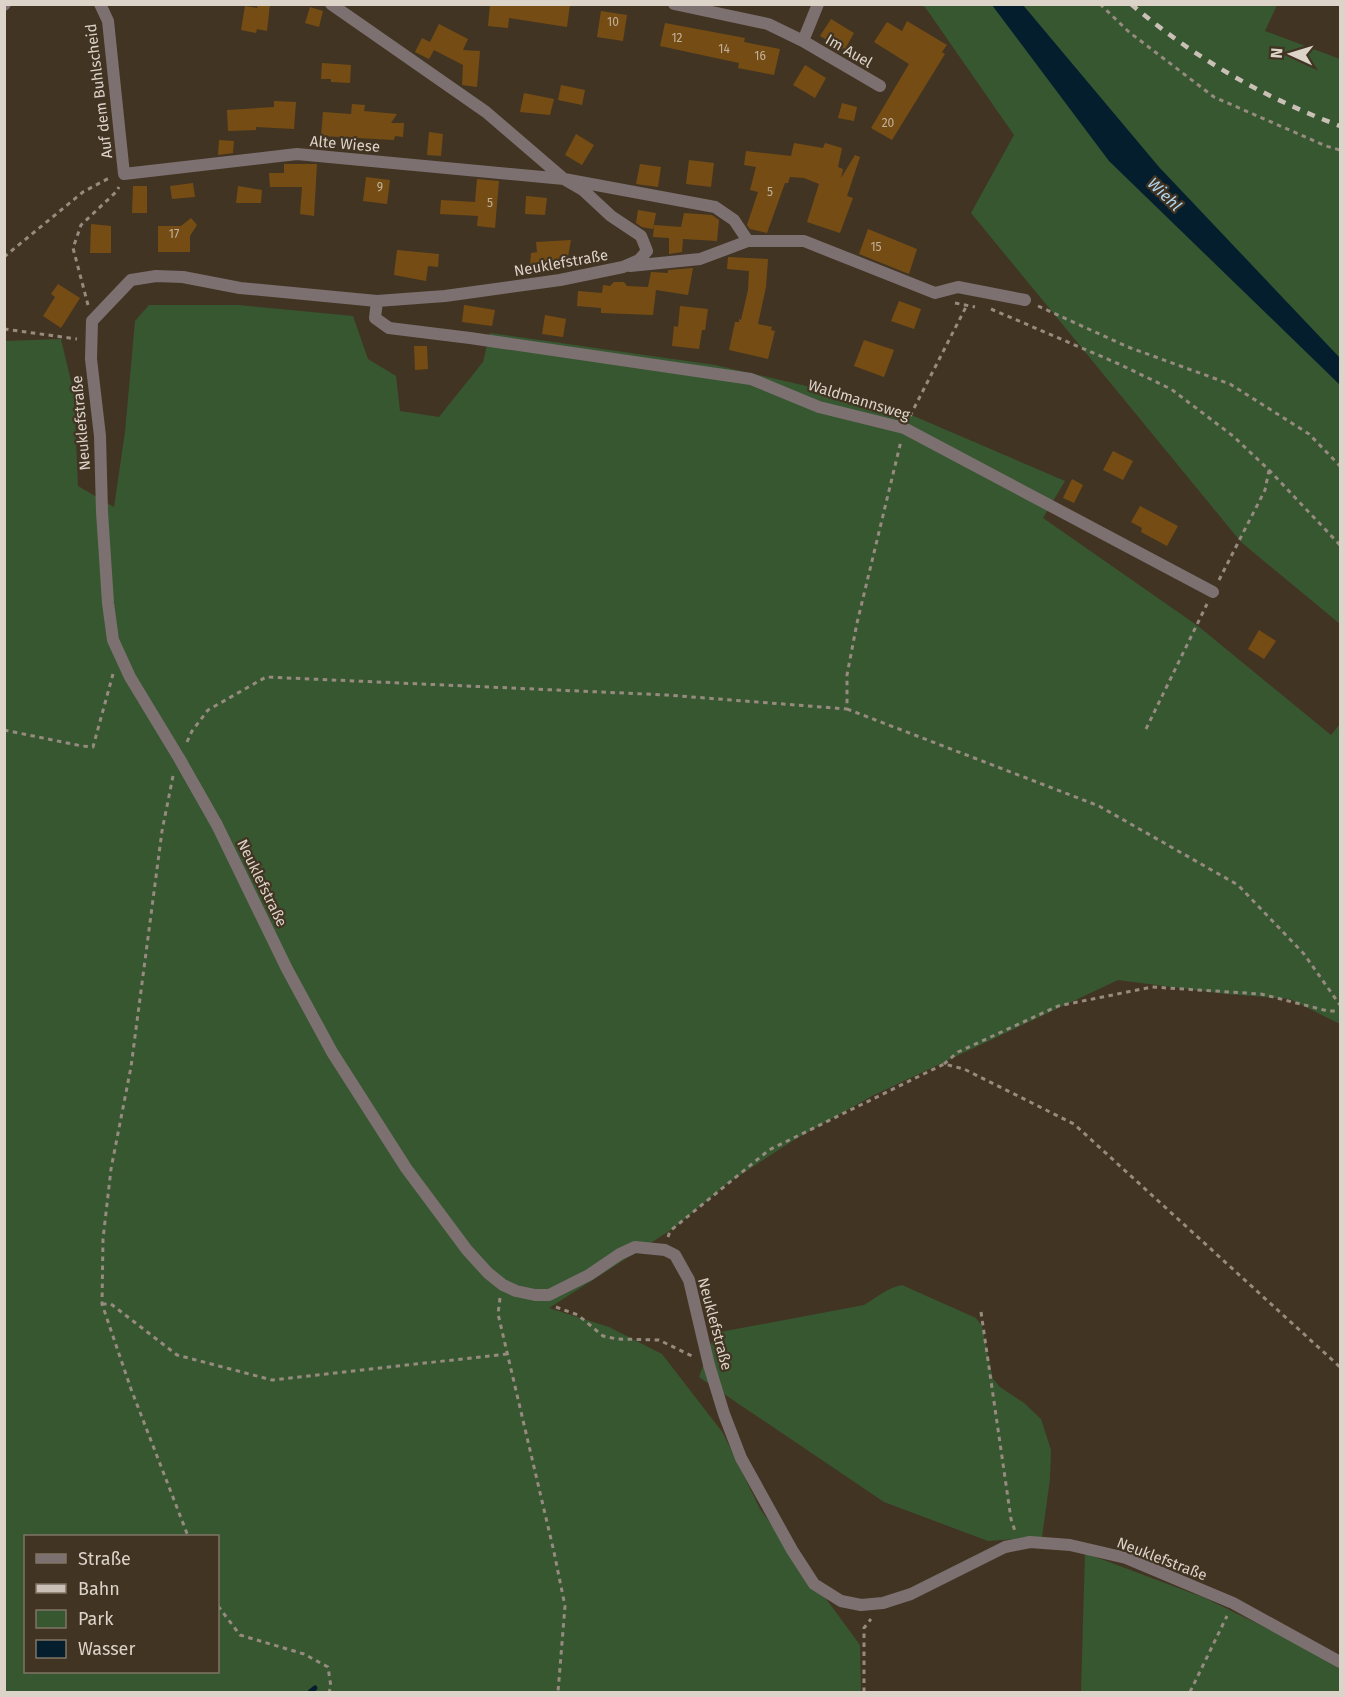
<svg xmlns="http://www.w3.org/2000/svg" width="1345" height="1697" viewBox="0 0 1345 1697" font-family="'Fira Sans',sans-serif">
<rect width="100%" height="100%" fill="#423423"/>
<path fill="#375731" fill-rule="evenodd" d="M921,5H1277L1265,31L1340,59V624L1241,542L971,213L1014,135L925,7Z
M149,305H238L353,316L368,359L396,376L400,411L439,417L483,362L490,333L715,365L888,405L1065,481L1043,518L1198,626L1331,735L1340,724V1024L1290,999L1226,994L1118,980L872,1096L794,1140L728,1183L674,1228L549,1308L609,1327L662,1354L723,1433L760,1509L860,1645L861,1692H5L4,341L61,339L74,394L78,486L114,507L125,432L135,321ZM26,1536H218V1672H26Z
M902,1285L976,1318L982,1326L993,1379L1000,1387L1024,1403L1041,1419L1051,1450L1050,1479L1042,1537L988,1541L884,1502L699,1377L715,1333L864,1305C877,1297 887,1288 902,1285Z
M1085,1553L1205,1598L1287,1638L1340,1669V1692H1081Z"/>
<path fill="#041e2d" d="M992,5H1023L1159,167L1340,358V385L1109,161Z"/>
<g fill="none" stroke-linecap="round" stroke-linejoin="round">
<path stroke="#041e2d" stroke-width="5" d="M310,1692L315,1688"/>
</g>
<path fill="#754d14" d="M258,4H270L267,31L257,29L256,33L241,30L245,6L257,8Z
M490,4H570L567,27L509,18L508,28L488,26Z
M310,7L323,11L319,27L305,23Z
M601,11L627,15L623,41L597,37Z
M831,19L854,33L845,49L843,48L842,49L820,36Z
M907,21L947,45L942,52L945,54L892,140L871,128L909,64L874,42L887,22L902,31Z
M665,23L745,38L744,42L780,49L774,75L738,68L739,63L660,46Z
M439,24L468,39L463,50L480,51L477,87L462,85L463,65L434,50L429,59L415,52L422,38L430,42Z
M322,63L351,65L350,83L331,82V79H321Z
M805,65L826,78L815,98L793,85Z
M561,85L585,90L582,105L558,100Z
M524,93L554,99L550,115L520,112Z
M274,101L296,102L294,129L256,127V130L228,131L227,110L274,107Z
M842,103L857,107L854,121L838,118Z
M352,104L365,105L364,111L397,114L391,123H404L403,137L395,136L394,140L321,136L323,112L351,114Z
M429,132L443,134L441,156L427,155Z
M576,134L594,145L582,165L565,155Z
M219,140L234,141L233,153L218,155Z
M794,143L823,148L825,143L842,148L838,167L843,169L841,178L855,155L860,157L847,196L853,198L840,233L807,222L819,184L804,178L790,177L788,183H785L767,233L750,229L747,225L758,192L750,190L756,167L744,165L746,151L791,156Z
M689,160L714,163L711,187L686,184Z
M284,164H317L314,216L300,214L302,187H270L269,173H284Z
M640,164L661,167L658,187L636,184Z
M366,177L390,180L387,204L363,201Z
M477,179L499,181L495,228L477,226L478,216L440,214L441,200L475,202Z
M193,183L195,197L172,199L170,186Z
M133,186H147V213H132Z
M238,186L262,190L261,203H236Z
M526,196L547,198L545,215L525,214Z
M638,210L656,213L653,229L642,227L636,223Z
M684,213L712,215L719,220L717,241L683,239L682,252L669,254V238L653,237L654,225L681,227Z
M191,218L197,225L190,236V252H158V226H181Z
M91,224L111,226V253H90Z
M868,229L917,249L909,274L859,254Z
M571,240L566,268L554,270L530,266L531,253L537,252L536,242Z
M397,250L439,254L438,267L428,266L426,281L394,275Z
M728,257L768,259L766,287L758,324L772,327L771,330L775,331L768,359L729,350L735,322H739V319L741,320L748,290L749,271L727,269Z
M693,268L688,295L656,290L653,315L601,313V308L577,306L578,291L602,293L603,285L610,286L614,282H624L627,286L648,287L651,272L668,273V270Z
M58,284L80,298L61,328L43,316L55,297L51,294Z
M899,301L921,309L914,329L891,321Z
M464,305L495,310L492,326L462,322Z
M680,306L708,309L705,330H702L699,349L672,346L674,326L678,327Z
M545,315L566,319L563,337L542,334Z
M864,340L894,350L884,377L854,366Z
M414,346H427L428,369L415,370Z
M1113,451L1133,461L1123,480L1103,470Z
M1072,479L1083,485L1074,503L1063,498Z
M1140,506L1178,526L1167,546L1141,532L1142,528L1131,522Z
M1259,630L1276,641L1264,659L1248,649Z"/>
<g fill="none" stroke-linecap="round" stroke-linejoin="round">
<path stroke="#968b7e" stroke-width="3" stroke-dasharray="4.5 4.5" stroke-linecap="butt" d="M1100,4L1129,32L1214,97L1326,146L1340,150
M4,257L83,192L111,177
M955,303L975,307
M88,305L73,248L81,225L116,192L119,187
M1038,306L1128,347L1230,384L1309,434L1340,466
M991,309L1119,364L1171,389L1233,436L1269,470L1340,545
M4,329L77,339
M910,416L967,305
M1219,580L1265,490L1269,470
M847,709L1099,806L1238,885L1304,954L1340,1005
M1146,729L1207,604
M4,730L82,746L93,747L113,674
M187,742L192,731L208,710L266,677L667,695L847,709V675L857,623L901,441
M173,776L162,831L131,1067L111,1169L103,1239L102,1304L131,1389L188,1536
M944,1064L958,1052L1058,1006L1152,987L1261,994L1328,1011H1340
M668,1237L670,1231L769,1150L944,1064L964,1069L1074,1124L1340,1367
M500,1298L498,1314L554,1552L565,1606L558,1692
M102,1304H111L177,1355L272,1380L507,1354
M556,1307L578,1315L603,1336L617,1339L659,1340L692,1356
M981,1312L1011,1519L1015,1531
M218,1606L240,1635L304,1654L328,1667L331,1687L329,1692
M864,1692V1628L871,1619
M1190,1692L1227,1616"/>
<path stroke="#7d7070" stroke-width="12" d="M100,4L108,21L124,174L297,154L564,179L715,207L734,220L748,241H804L935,293L958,287L1025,300
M331,4L486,112L564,179L583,190L611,216L641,236L647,251L639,260L623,267L560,280L445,296L377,301L240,288L183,277L156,276L131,280L92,321L91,359L100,436L102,512L108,603L113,640L130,677L179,758L217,825L287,969L332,1052L406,1168L467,1250L488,1273L503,1285L516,1291L535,1295H549L589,1275L620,1254L635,1247L665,1250L675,1255L689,1280L709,1365L724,1414L741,1458L792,1550L814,1584L841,1601L861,1605L883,1603L911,1594L1005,1547L1030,1542L1070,1545L1126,1558L1233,1603L1340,1662
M674,4L768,24L803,41L880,86
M4,5L5,4
M803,41L818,4
M630,266L700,259L748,241
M377,301L375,318L389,328L470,338L751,379L819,407L904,428L1213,592"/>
<path stroke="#cac0b5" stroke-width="4.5" stroke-dasharray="8 8" stroke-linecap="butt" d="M1131,4C1194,58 1263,97 1340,126"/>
</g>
<g text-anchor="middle" stroke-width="4.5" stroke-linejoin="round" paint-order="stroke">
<g font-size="12" fill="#c2b29c">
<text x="613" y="26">10</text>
<text x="677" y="42">12</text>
<text x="724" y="53">14</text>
<text x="760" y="60">16</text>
<text x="888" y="127">20</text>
<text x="380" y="191">9</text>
<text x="770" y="196">5</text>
<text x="490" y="207">5</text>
<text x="174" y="238">17</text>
<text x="876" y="251">15</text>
</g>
<g font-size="15" fill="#dcd3c9" stroke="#423423">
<text transform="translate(849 51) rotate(30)" y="5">Im Auel</text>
<text transform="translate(99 91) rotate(-97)" y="5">Auf dem Buhlscheid</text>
<text transform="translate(345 144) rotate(5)" y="5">Alte Wiese</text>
<text transform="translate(561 263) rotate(-10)" y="5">Neuklefstraße</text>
<text transform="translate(859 400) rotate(17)" y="5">Waldmannsweg</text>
<text transform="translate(81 423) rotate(-95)" y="5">Neuklefstraße</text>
<text transform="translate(262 883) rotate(64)" y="5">Neuklefstraße</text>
<text transform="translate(715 1324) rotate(75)" y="5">Neuklefstraße</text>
<text transform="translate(1162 1559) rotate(21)" y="5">Neuklefstraße</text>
</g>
<g font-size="16" font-style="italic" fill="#afd6f1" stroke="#423423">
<text transform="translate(1165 194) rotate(44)" y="6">Wiehl</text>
</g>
</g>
<rect width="1345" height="1697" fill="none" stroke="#dcd3c9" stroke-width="12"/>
<rect x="24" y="1535" width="195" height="138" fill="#423423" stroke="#807465" stroke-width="1.5"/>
<rect x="36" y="1554" width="30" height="9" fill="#7d7070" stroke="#807465" stroke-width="1.5"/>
<text x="78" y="1565" font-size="18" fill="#dcd3c9">Straße</text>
<rect x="36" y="1584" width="30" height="9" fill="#cac0b5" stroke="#807465" stroke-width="1.5"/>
<text x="78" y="1595" font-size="18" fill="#dcd3c9">Bahn</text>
<rect x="36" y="1610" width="30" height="18" fill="#375731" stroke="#807465" stroke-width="1.5"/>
<text x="78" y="1625" font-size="18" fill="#dcd3c9">Park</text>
<rect x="36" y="1640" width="30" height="18" fill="#041e2d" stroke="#807465" stroke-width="1.5"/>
<text x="78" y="1655" font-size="18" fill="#dcd3c9">Wasser</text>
<g transform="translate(1291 54) rotate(274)" stroke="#423423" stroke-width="4.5" paint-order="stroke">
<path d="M0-4.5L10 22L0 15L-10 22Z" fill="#dcd3c9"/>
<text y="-9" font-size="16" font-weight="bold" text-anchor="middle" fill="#dcd3c9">N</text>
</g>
</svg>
